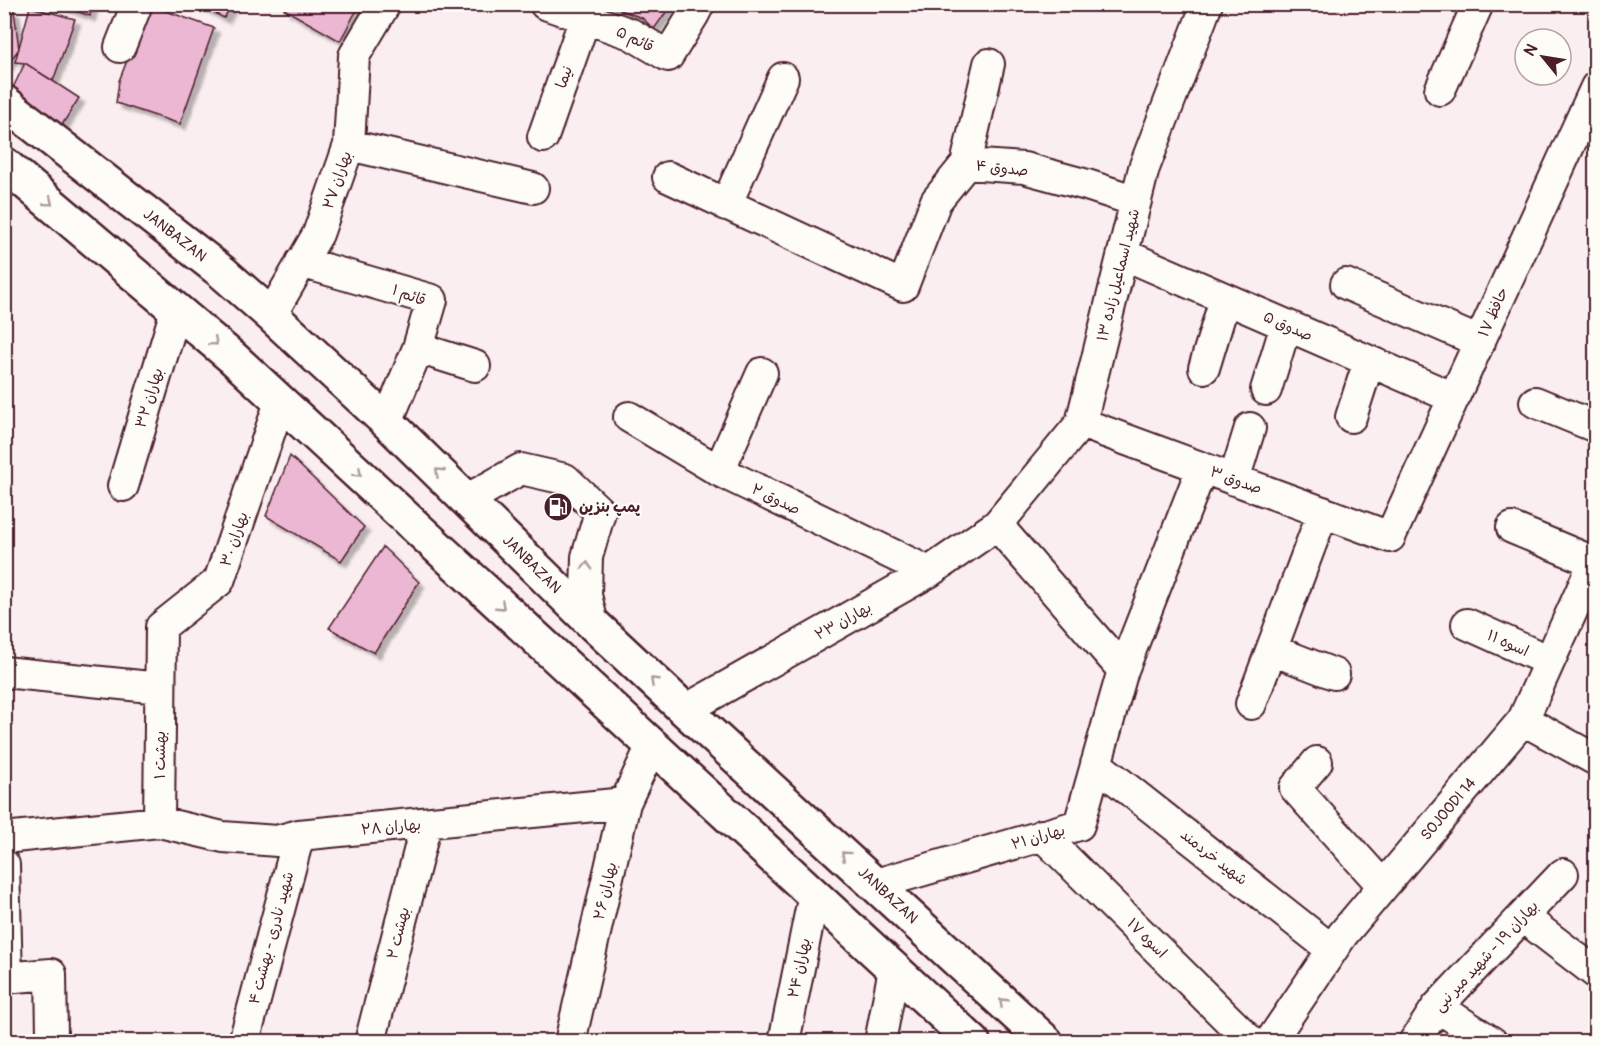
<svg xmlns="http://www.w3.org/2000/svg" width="1600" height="1046" viewBox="0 0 1600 1046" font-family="Pangolin,'Playpen Sans Arabic',sans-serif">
<defs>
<filter id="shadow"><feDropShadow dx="5.5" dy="5.5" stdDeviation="1.5" flood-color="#0004"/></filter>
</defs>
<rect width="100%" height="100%" fill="#faeef0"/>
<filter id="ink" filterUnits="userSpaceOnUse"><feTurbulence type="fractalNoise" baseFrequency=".0167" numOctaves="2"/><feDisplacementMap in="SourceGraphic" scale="12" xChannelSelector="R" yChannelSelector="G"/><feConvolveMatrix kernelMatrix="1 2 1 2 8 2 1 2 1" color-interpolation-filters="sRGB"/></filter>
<g filter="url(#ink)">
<path fill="#ecb7d3" stroke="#4a1f2b" stroke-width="1.5" filter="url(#shadow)" d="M56,4H92L90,16Z
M197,4H232L224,18Z
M287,4H360L340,41L284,9Z
M604,4H672L654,29L642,18Z
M149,5L214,28L180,124L116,103L119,81Z
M30,7L75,19L53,81L25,63L15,62Z
M4,10H14L19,49L4,69Z
M25,63L79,98L55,136L6,102Z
M290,456L364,527L341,561L266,516Z
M383,547L419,582L374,653L329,628Z"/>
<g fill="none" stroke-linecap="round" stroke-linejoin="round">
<g stroke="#4a1f2b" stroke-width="34">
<path id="minor" d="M545,4L631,34L668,56L694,14L699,4
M120,47L137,4
M1440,90L1478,4
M543,137L585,18
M349,145L533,188
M966,164L989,64
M668,177L903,286L936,201L966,164L1024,168L1087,185L1136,201
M726,205L783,78
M1123,254L1454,398
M301,262L432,300L418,348L387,422
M1346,284L1480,342
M271,315L318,234L349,145L354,56L385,4
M418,348L475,366
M1204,368L1225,299
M1266,390L1286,325
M1535,402L1596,427
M629,417L719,471L929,572
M1351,417L1369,361
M1081,423L1390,537L1596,87
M719,471L762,373
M1234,480L1250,428
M123,486L176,310
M468,499L521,469L565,479L600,512L587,557L586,595L593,624
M997,525L1123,670
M1512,528L1594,562
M1467,624L1549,661
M1272,650L1334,674
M4,672L160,688
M1251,704L1323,512
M685,710L929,572L997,525L1081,423L1144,168L1207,4
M1523,720L1596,760
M1317,762L1295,788L1383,886
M1096,764L1332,950
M159,822L161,627L219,581L280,402
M1042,835L1251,1042
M4,838L159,822L223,837L277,841L299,835L625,803
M4,865L7,978
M876,884L1079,825L1123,670L1202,468
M1523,917L1596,973
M4,978L51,974L52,1034
M1437,1007L1492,1042
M244,1042L299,835
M370,1042L426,824
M570,1042L625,803L652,745
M784,1042L814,894
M880,1042L894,969
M1270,1042L1343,934L1523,720L1596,558
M1414,1042L1437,1007L1563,874"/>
</g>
<g stroke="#4a1f2b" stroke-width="38">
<path id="highway" d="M4,102L222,272L271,315L387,422L593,624L685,710L1046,1042
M4,164L233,358L973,1042"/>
</g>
<use href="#minor" stroke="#fdfcf7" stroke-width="30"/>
<use href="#highway" stroke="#fdfcf7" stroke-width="33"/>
</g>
<defs><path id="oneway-chevron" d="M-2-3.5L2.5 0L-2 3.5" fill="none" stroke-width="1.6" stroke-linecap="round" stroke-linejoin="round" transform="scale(1.5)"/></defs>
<g stroke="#ac999b">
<use href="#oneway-chevron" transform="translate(49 202) rotate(40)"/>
<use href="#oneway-chevron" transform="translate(214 342) rotate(40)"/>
<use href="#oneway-chevron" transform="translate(439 472) rotate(-136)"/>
<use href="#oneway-chevron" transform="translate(358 473) rotate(43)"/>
<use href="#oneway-chevron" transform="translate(587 566) rotate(-87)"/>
<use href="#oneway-chevron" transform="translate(501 606) rotate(43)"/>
<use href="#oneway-chevron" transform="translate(654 681) rotate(-137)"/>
<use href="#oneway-chevron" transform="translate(845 855) rotate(-138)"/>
<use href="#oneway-chevron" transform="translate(1003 1002) rotate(-137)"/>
</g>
</g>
<defs>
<g id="fuel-disc" transform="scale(1.5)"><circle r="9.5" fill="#4a1f2b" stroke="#fdfcf7"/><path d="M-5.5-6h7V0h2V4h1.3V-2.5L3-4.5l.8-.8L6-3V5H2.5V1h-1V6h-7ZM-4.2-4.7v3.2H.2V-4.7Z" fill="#fff"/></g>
</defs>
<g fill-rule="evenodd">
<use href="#fuel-disc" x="558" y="507"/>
</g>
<g text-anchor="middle" stroke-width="4.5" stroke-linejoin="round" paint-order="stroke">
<g font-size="15" fill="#4a1f2b" stroke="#fdfcf7">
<text transform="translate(635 39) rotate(26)" y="5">قائم ۵</text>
<text transform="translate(564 77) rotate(-71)" y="5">نیما</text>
<text transform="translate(1002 168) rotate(6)" y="5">صدوق ۴</text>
<text transform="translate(337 180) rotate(-71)" y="5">بهاران ۲۷</text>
<text transform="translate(175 235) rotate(38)" y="5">JANBAZAN</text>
<text transform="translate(1118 275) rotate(-76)" y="5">شهید اسماعیل زاده ۱۳</text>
<text transform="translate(409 295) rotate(20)" y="5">قائم ۱</text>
<text transform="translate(1493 312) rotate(-66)" y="5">حافظ ۱۷</text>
<text transform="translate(1288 326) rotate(24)" y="5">صدوق ۵</text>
<text transform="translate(149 398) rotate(-73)" y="5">بهاران ۳۲</text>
<text transform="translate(1236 480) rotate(20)" y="5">صدوق ۳</text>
<text transform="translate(776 499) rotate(26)" y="5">صدوق ۲</text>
<text transform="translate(234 539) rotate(-71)" y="5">بهاران ۳۰</text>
<text transform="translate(532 564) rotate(45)" y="5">JANBAZAN</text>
<text transform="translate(843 621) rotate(-29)" y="5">بهاران ۲۳</text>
<text transform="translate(1508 643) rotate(24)" y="5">اسوه ۱۱</text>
<text transform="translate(160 755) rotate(-90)" y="5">بهشت ۱</text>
<text transform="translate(1448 809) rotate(-50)" y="5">SOJOODI 14</text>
<text transform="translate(391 827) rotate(-5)" y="5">بهاران ۲۸</text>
<text transform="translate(1038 837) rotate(-16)" y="5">بهاران ۲۱</text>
<text transform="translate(1214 857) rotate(38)" y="5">شهید خردمند</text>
<text transform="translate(605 891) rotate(-77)" y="5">بهاران ۲۶</text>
<text transform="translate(888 895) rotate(43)" y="5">JANBAZAN</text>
<text transform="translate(398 933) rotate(-76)" y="5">بهشت ۲</text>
<text transform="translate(271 938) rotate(-75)" y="5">شهید نادری - بهشت ۴</text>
<text transform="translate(1147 938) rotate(45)" y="5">اسوه ۱۷</text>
<text transform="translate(1486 956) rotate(-47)" y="5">بهاران ۱۹ - شهید میر نبی</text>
<text transform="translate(799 968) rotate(-78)" y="5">بهاران ۲۴</text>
</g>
<g font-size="15" font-weight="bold" fill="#4a1f2b" stroke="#fdfcf7" text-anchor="start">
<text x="579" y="512">پمپ بنزین</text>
</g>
</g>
<rect width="1600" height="1046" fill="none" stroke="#fdfcf7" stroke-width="24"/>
<rect x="12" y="12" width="1576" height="1022" fill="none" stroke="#4a1f2b" stroke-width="2" filter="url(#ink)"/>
<g transform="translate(1543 57) rotate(300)"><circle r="28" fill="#fdfcf7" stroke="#b5a4a5" stroke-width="1.5"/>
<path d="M0-4.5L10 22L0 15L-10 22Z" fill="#4a1f2b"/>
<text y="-9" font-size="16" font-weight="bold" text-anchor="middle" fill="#4a1f2b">N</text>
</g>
</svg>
